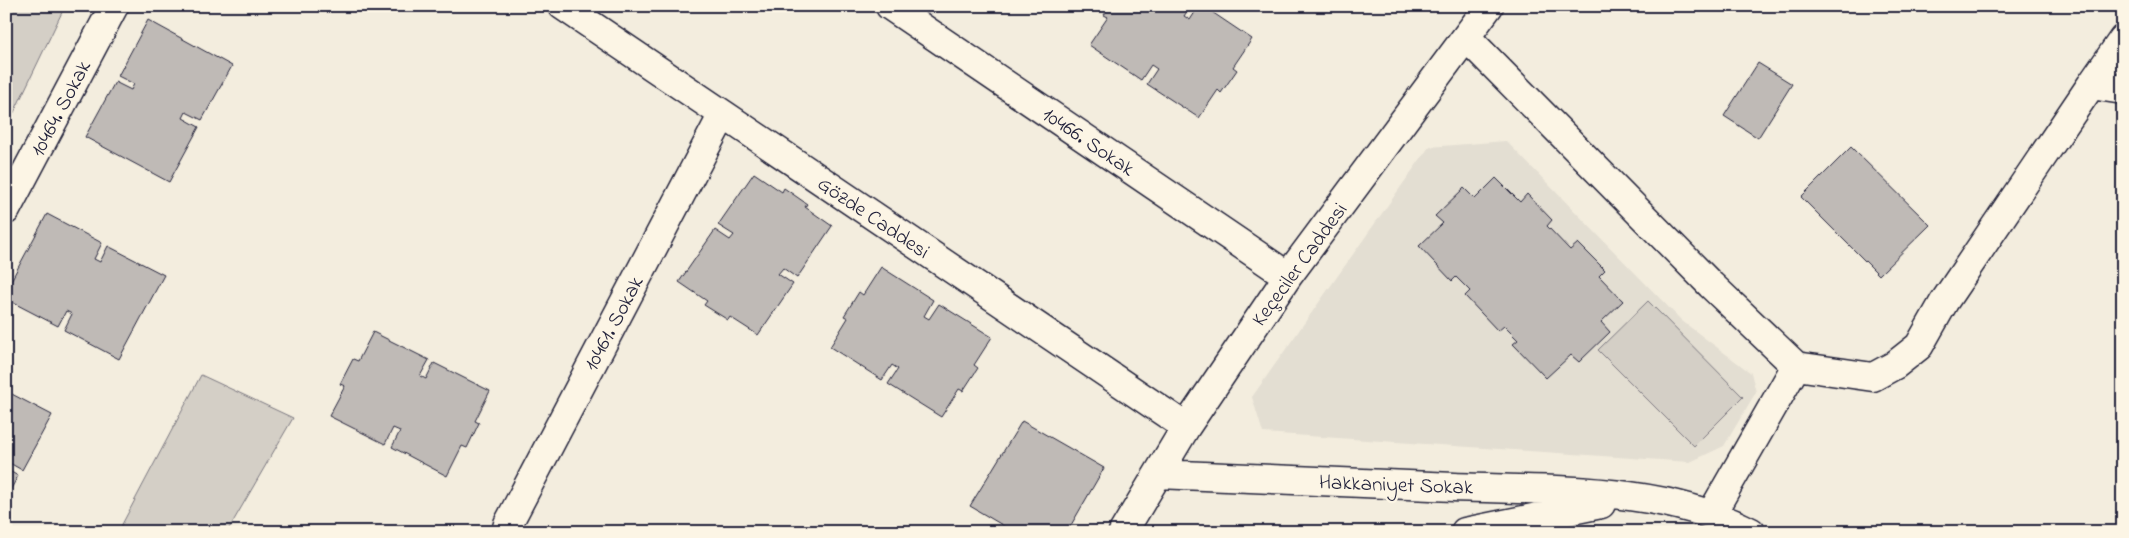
<svg xmlns="http://www.w3.org/2000/svg" width="2129" height="538" viewBox="0 0 2129 538" font-family="'Indie Flower',sans-serif">
<rect width="100%" height="100%" fill="#f3edde"/>
<filter id="ink" filterUnits="userSpaceOnUse"><feTurbulence type="fractalNoise" baseFrequency=".02" numOctaves="2"/><feDisplacementMap in="SourceGraphic" scale="10" xChannelSelector="R" yChannelSelector="G"/><feConvolveMatrix kernelMatrix="1 2 1 2 8 2 1 2 1" color-interpolation-filters="sRGB"/></filter>
<g filter="url(#ink)">
<path fill="#e3ded2" d="M1506,141L1682,321L1751,373L1756,392L1724,446L1690,462L1263,433L1252,397L1429,147Z"/>
<path fill="#d4cfc6" stroke="#7b7880" d="M6,6H65L6,129Z
M1648,301L1743,397L1694,446L1598,350Z
M201,375L293,418L227,532H118Z"/>
<path fill="#bfbab6" stroke="#22223b" d="M1110,6H1191L1184,16L1190,20L1199,6H1203L1252,39L1233,67L1237,70L1221,93L1218,90L1199,118L1147,84L1157,69L1151,65L1141,80L1089,45L1108,17L1104,15Z
M1408,6H1419L1416,11Z
M148,20L232,66L202,120L186,112L183,118L199,127L169,182L85,137L115,82L131,90L134,84L118,76Z
M1758,63L1792,84L1758,138L1724,116Z
M1851,147L1930,225L1879,275L1801,197Z
M754,173L782,192L784,188L807,204L805,207L832,226L797,278L783,268L778,274L793,284L758,335L730,317L728,320L704,305L707,301L679,282L715,230L730,240L734,235L718,225Z
M1496,178L1520,202L1527,194L1552,220L1547,226L1570,250L1578,243L1605,270L1599,276L1623,301L1601,322L1610,332L1579,362L1571,355L1546,378L1513,344L1518,340L1504,326L1498,331L1465,296L1470,291L1456,277L1452,281L1419,246L1443,223L1435,216L1464,188L1475,199Z
M47,214L102,243L94,259L100,262L108,246L164,275L119,359L64,330L72,314L66,311L58,326L6,299V290Z
M881,267L933,300L924,316L929,319L939,304L992,337L974,365L978,368L963,391L959,389L941,417L888,384L898,369L892,365L882,380L830,347L848,318L844,316L859,292L863,295Z
M373,332L429,360L420,376L426,379L434,363L490,391L475,421L479,423L467,448L462,446L447,476L392,447L400,431L393,428L385,444L329,416L345,386L340,384L353,359L358,361Z
M6,391L52,415L22,470L6,461Z
M1022,421L1104,468L1067,532H1014L970,506Z
M6,469L18,476L6,498Z"/>
<g fill="none" stroke-linecap="round" stroke-linejoin="round">
<g stroke="#22223b" stroke-width="31">
<path id="minor" d="M563,6L1186,427
M890,6L1288,276
M1467,38L1711,285L1796,366L1712,513
M2091,85L2123,39
M6,210L114,6
M1796,366L1873,377L1895,365L1919,346L1944,302L2091,85L2123,90
M1158,474C1257,478 1355,483 1454,487C1553,491 1661,485 1751,532
M506,532L508,524L722,116
M1123,532L1186,427L1288,276L1489,6
M1465,532L1601,504"/>
</g>
<use href="#minor" stroke="#fcf5e5" stroke-width="28"/>
</g>
</g>
<g text-anchor="middle" stroke-width="4.5" stroke-linejoin="round" paint-order="stroke">
<g font-size="21" fill="#22223b" stroke="#fcf5e5">
<text transform="translate(60 108) rotate(-62)" y="7">10464. Sokak</text>
<text transform="translate(1089 141) rotate(34)" y="7">10466. Sokak</text>
<text transform="translate(874 217) rotate(34)" y="7">Gözde Caddesi</text>
<text transform="translate(1299 264) rotate(-54)" y="7">Keçeciler Caddesi</text>
<text transform="translate(613 323) rotate(-62)" y="7">10461. Sokak</text>
<text transform="translate(1396 484) rotate(2)" y="7">Hakkaniyet Sokak</text>
</g>
</g>
<rect width="2129" height="538" fill="none" stroke="#fcf5e5" stroke-width="25"/>
<rect x="12" y="12" width="2104" height="513" fill="none" stroke="#22223b" stroke-width="2" filter="url(#ink)"/>
</svg>
